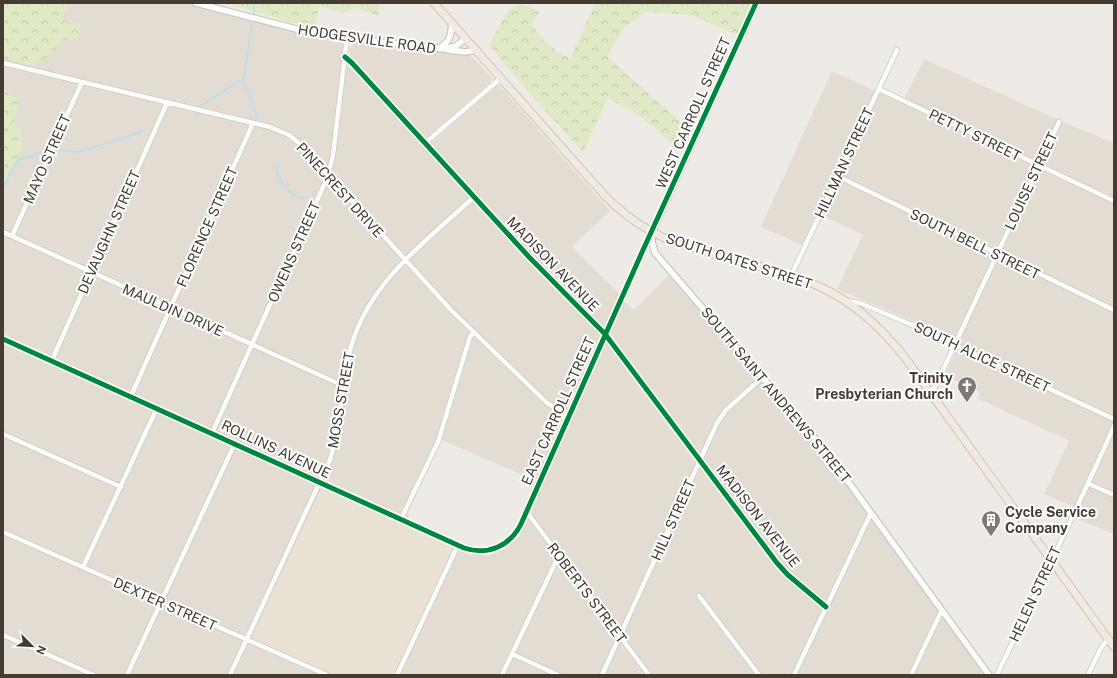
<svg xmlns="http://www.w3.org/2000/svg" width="1117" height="678" viewBox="0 0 1117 678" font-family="'Public Sans',sans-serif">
<defs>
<pattern id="forest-crowns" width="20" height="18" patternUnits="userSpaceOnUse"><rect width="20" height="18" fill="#e0e9c5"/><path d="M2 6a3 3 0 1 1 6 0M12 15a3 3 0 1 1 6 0" fill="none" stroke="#c1c9aa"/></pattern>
</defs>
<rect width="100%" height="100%" fill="#eeebe6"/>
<path fill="#e3dcd3" d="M33,3H189L281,28L335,39L342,43L343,48L341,65L355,68L425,148L496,86H500L610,211L572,247L620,294L536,481L442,440L408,512L409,518L3,335V58Z
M356,42L469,55L474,59L492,78L491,82L425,139L352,59L350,54L349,49Z
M924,59L1063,122L1114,143V534L1070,516L1074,507L1044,494L1069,441L977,398L980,392L944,376L961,341L837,289L863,235L817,213L802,245L761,227L832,71L902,103Z
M669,275L796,421L820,451L865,510L985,675H393L451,551L450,546L470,554L486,556L496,553L506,549L519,537L624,301L634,310Z
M3,342L240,448L326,490L320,492L253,636L256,640L336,675H3Z"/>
<path fill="#eae1d5" d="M322,490H326L450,546L452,549L393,675H336L256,640L253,636L320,492Z"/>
<path fill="url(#forest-crowns)" d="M3,3H67V9L63,19L68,23H77L81,27L78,39L61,40L51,56L33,65L3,58Z
M225,3H379L378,16L355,8L343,13L320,6L313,29Z
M595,3H752L737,35L691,15L646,12L624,28L607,56L692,132L682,152L643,118L608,98L583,152L528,92L489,45C493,38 506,13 510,9C520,2 531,6 540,12L535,18L533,25C541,41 555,50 570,59Z
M3,92L12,94L18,102L14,122L22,134V152L3,185Z"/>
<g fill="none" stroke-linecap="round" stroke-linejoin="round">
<path stroke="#b5dfee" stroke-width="1.5" d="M254,14V3
M243,79L258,119
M200,106L243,79L245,73L252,22
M56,150L78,152L142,132
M276,166C279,183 287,193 303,199
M3,188L13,166L17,161L22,158L34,156L45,150"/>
<g stroke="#cbc7c2" stroke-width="6">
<path id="minor" d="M345,57L352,63L529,257L605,334L777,563L788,575L826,607
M3,63L270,127L289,135L300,144L451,310L547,403L569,416
M879,89L1114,201
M425,143L501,78
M837,176L1114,310
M3,232L344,386
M12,236L82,82
M791,276L897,50
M847,301L860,303L917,327L1114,419
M3,339L464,548C485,556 506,548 518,529L652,232
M52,360L167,103
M930,392L936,385L1059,122
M131,396L253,123
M212,433L328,176L333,155L347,38
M3,434L121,487
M1089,484L1114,495
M526,511L649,675
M401,519L438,442L470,337L474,332
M3,532L327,675
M83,567L157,408
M699,596L759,675
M3,635L94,675
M512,654L558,675
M127,675L235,443
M230,675L330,460C341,424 340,384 351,347C369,282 426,241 474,197
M397,675L458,545
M502,675L559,555
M602,675L717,423L726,410L763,377
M794,675L871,513
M911,675L942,610
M997,675C1036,592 1077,510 1114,426
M1088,675L1102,646L1109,639"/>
</g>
<g stroke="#cbc7c2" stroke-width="8">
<path id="tertiary" d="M196,3L308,32L347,38L444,49L456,46L466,38
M756,3L652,232V242L655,253L818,442L839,469L989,675
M438,48C450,43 451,35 452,23
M448,50L465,52L477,50"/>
</g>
<g stroke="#d1c4b3" stroke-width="9">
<path id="primary" d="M434,3L605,196C619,210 634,222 651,231C669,242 690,247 711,253C745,263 783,271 816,285C853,301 882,328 906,359L1114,647"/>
</g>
<use href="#minor" stroke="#fcfcfb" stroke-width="4.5"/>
<use href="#tertiary" stroke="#fcfcfb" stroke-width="5.5"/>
<use href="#primary" stroke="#f0eae2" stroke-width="7"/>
<g stroke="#fff" stroke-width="8">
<path id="cycleway" d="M345,57L352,63L529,257L605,334L777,563L788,575L826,607
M3,339L464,548C488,556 510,546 521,524L643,250L756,3"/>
</g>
<use href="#cycleway" stroke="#00873e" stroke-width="5"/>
</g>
<defs>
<g id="church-pin" transform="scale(1)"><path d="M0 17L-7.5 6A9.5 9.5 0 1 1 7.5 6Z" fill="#807972" stroke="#fff"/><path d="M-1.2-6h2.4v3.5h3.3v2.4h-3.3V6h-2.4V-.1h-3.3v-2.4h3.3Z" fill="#fff"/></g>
<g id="building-pin" transform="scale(1)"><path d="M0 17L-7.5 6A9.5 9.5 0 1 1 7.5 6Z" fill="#807972" stroke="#fff"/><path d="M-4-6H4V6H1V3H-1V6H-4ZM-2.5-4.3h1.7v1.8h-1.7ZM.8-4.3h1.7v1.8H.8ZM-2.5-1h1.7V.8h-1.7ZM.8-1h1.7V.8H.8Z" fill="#fff"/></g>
</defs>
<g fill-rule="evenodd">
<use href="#church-pin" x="967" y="386"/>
<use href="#building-pin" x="991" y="520"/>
</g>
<g text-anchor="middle" stroke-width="4" stroke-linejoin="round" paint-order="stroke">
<g font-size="14" fill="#443b33" stroke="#fff">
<text transform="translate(367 39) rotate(8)" y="5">HODGESVILLE ROAD</text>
<text transform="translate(693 113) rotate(-66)" y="5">WEST CARROLL STREET</text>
<text transform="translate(975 135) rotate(26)" y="5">PETTY STREET</text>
<text transform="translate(47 159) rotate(-66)" y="5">MAYO STREET</text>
<text transform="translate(844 163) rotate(-65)" y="5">HILLMAN STREET</text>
<text transform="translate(1031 181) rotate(-65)" y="5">LOUISE STREET</text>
<text transform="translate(340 190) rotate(48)" y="5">PINECREST DRIVE</text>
<text transform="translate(207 227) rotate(-66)" y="5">FLORENCE STREET</text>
<text transform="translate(109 232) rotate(-66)" y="5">DEVAUGHN STREET</text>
<text transform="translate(975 244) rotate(26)" y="5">SOUTH BELL STREET</text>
<text transform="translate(294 252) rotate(-66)" y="5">OWENS STREET</text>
<text transform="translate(739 261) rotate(18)" y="5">SOUTH OATES STREET</text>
<text transform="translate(553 264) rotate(46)" y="5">MADISON AVENUE</text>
<text transform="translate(173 310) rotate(24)" y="5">MAULDIN DRIVE</text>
<text transform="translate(982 357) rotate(25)" y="5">SOUTH ALICE STREET</text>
<text transform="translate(776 395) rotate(50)" y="5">SOUTH SAINT ANDREWS STREET</text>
<text transform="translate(341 400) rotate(-80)" y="5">MOSS STREET</text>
<text transform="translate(558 411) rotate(-66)" y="5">EAST CARROLL STREET</text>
<text transform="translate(276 449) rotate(25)" y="5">ROLLINS AVENUE</text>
<text transform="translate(758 516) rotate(52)" y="5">MADISON AVENUE</text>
<text transform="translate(673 520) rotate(-66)" y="5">HILL STREET</text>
<text transform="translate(587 593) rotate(53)" y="5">ROBERTS STREET</text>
<text transform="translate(1035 594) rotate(-65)" y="5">HELEN STREET</text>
<text transform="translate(165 604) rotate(24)" y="5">DEXTER STREET</text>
</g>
<g font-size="14" font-weight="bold" fill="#443b33" stroke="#fff" text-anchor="end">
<text x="953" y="383">Trinity<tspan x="953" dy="16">Presbyterian Church</tspan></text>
<text x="1005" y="517" text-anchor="start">Cycle Service<tspan x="1005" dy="16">Company</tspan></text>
</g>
</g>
<rect width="1117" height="678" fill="none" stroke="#443b33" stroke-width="8"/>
<g transform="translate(32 646) rotate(114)" stroke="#ffffff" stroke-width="3" paint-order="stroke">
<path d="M0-3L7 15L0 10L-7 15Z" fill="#443b33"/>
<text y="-6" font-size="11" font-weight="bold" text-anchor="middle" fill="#443b33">N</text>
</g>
</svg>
